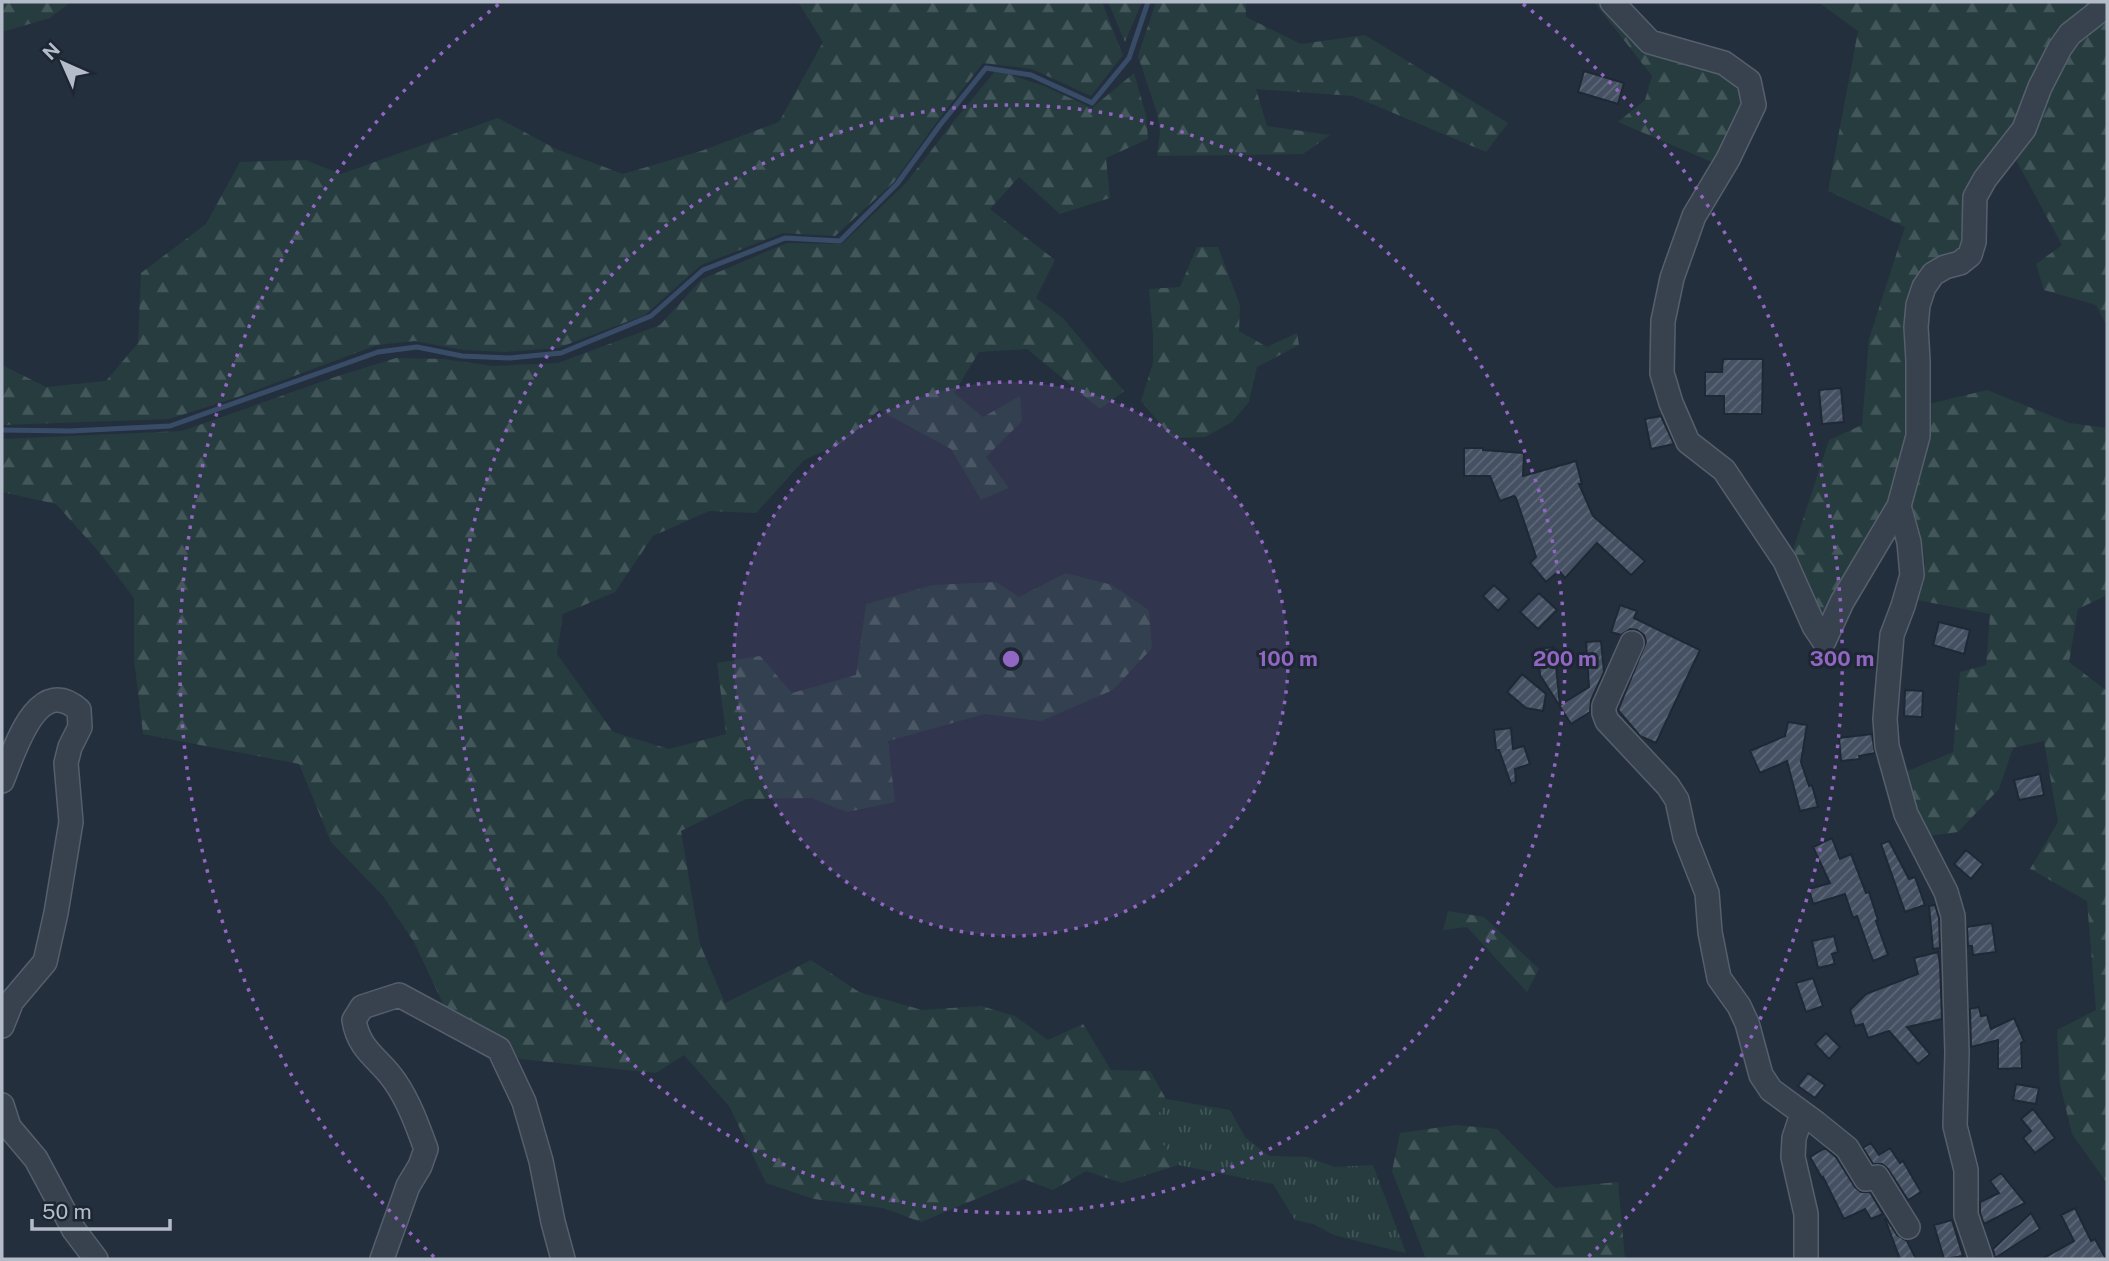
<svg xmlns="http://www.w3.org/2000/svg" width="2109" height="1261" viewBox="0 0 2109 1261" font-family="'Public Sans',sans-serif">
<defs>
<pattern id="grass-tufts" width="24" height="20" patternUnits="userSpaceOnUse" patternTransform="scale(1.75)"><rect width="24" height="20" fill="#263c3f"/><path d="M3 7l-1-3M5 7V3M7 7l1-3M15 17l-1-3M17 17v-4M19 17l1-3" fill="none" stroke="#435659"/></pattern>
<pattern id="forest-firs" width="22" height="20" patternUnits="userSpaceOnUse" patternTransform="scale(1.75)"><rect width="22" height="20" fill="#263c3f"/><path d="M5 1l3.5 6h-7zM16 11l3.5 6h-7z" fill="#435659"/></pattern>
<pattern id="building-hatch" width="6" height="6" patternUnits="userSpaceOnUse" patternTransform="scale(1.75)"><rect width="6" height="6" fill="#455162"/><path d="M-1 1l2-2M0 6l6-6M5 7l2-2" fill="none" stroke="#5d6877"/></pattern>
</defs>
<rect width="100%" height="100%" fill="#242f3e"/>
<path fill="url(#grass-tufts)" d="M1166,1099L1230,1110L1245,1137L1269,1156L1307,1157L1335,1167L1373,1165L1406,1253L1334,1235L1313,1224L1295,1220L1273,1184L1178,1165L1151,1128Z"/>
<path fill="url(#forest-firs)" d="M2,2H71L50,18L2,32Z
M798,2H1102L1123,55L1091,96L1032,69L983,63L936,123L894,182L835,236L783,233L701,265L645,315L558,348L506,352L463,350L415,341L377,345L238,397L169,419L2,425V365L46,387L106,381L138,343L141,273L206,224L240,162L305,160L341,174L498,118L556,149L623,174L701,151L779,122L823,42Z
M1108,2H1142L1125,42Z
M1156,2H1246V17L1301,44L1365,35L1508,123L1486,152L1353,96L1256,89L1267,126L1330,135L1303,154L1157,156L1160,131L1157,113L1138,56Z
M1594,2H1606L1614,12L1725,71L1743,84L1745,106L1712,162L1618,122L1645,100L1652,76Z
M1818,2H2103L2011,138L1963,197L1965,239L1960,256L1923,279L1910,454L1884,510L1823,620L1792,553L1829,440L1862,425L1869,339L1905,227L1828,191L1858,31Z
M2107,14V326L2096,305L2044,290L2036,264L2062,245L2015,158L2068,52L2086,32Z
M996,70L1044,86L1092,108L1134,73L1146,115L1148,139L1106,158L1110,198L1060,214L1019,177L990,209L1055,260L1036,298L1063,318L1124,391L1100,409L1027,349L979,352L954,393L983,417L1020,396L1022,421L986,457L1009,488L981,500L951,449L879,410L842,443L804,460L756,513L709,511L653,536L615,592L563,614L557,654L613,732L669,749L726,734L717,663L760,656L792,693L856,675L866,604L933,585L996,582L1019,597L1066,573L1112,585L1149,610L1152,648L1113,690L1041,721L985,714L888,741L895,802L847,812L811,798L746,799L681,831L700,944L725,1003L811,960L859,992L922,1010L981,1006L1015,1016L1048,1040L1083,1024L1111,1070L1150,1071L1166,1099L1151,1128L1178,1165L1122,1183L1086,1171L1053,1190L1024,1179L921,1222L883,1208L814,1199L766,1183L729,1106L684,1055L656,1073L520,1059L445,1008L414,942L383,896L331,842L299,764L143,734L134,659V598L99,552L56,504L2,492V439L182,431L335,377L396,358L443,359L493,366L558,363L660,325L702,279L787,243L842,244L906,183L954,121Z
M1197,247H1218L1240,305L1239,331L1267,347L1297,333L1299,345L1257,367L1249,402L1232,422L1205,437L1172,438L1141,401L1153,363V334L1149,289L1180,287Z
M1987,390L2069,423L2107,428V595L2078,609L2069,662L2107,691V1183L2072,1134L2060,1084L2057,1030L2096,1010L2087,901L2030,869L2058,822L2044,741L2013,748L1999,789L1958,832L1928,836L1913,807L1903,773L1953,752L1960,672L1986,665L1990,614L1917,600L1925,562L1919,527L1908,498L1921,467L1929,404Z
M1448,911L1484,917L1539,969L1527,992L1467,927L1443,930Z
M1456,1125L1497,1129L1555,1188L1618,1182L1625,1259H1426L1392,1171L1400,1133Z"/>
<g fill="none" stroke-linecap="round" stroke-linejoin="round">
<path stroke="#394c67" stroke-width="5" d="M2,430L70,431L170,426L378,352L417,347L462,356L510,358L561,353L651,316L703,270L785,238L840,241L897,184L940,125L986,68L1031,75L1092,103L1129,58L1148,2"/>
</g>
<path fill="url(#building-hatch)" stroke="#1f2835" stroke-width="2" d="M1584,71L1624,83L1618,104L1578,92Z
M1723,359H1763L1762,414H1724V396H1705V372H1722Z
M1841,388L1844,422L1822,424L1819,390Z
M1661,416L1674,444L1651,449L1645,419Z
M1464,448H1483V450L1524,453L1523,476L1576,461L1582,484H1579L1593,516L1645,561L1631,575L1597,543L1565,578L1559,571L1546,582L1530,563L1536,557L1516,498L1514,496L1500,501L1490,476H1464Z
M1494,585L1509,599L1498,611L1483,596Z
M1539,593L1557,610L1538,629L1520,612Z
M1620,605L1637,611L1634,618L1700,650L1656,743L1640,736L1618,710L1646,642L1644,635L1637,630L1630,629L1621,635L1611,632Z
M1939,622L1970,630L1964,654L1933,645Z
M1601,641L1604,672L1591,700L1590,712L1571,724L1540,675L1538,649L1554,647L1560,705L1589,687L1586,642Z
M1522,674L1546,694L1543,711L1526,708L1507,692Z
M1905,690L1923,691L1922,717L1904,716Z
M1788,722L1807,725L1801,762L1809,786L1812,785L1818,807L1800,811L1787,761L1760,773L1750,751L1785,736Z
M1511,728L1513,749L1524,746L1530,764L1515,769L1516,782L1511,784L1499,750H1496L1494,730Z
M1872,734L1875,753L1859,756L1860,759L1841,761L1839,738Z
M2040,774L2044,795L2019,800L2014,780Z
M1832,838L1840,859L1851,854L1866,893L1869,892L1878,920L1876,921L1888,955L1873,961L1857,916L1853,918L1845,894L1813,904L1809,889L1830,883L1813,847Z
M1889,841L1909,879L1915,877L1925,905L1905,912L1881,844Z
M1966,850L1983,864L1971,879L1954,864Z
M1935,905L1939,918L1940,948L1933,949L1929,906Z
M1992,923L1996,952L1973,955L1972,946H1968L1967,927Z
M1834,936L1838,952L1832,954L1835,964L1818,968L1812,941Z
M1938,952L1940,964L1942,1019L1907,1027L1930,1054L1918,1064L1889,1031L1868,1038L1863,1024L1855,1026L1850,1010L1866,994L1918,974L1914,958Z
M1813,978L1823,1006L1806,1012L1796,983Z
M1979,1007L1981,1016L1987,1015L1991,1029L2014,1018L2024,1041L2021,1043L2022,1068L1998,1069V1040L1971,1047L1970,1009Z
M1826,1033L1840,1047L1829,1059L1815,1044Z
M1808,1073L1825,1085L1815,1098L1798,1086Z
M2016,1084L2039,1088L2036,1104L2013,1100Z
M2033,1109L2055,1138L2035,1153L2023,1138L2031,1131L2021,1119Z
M1871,1143L1879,1155L1890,1148L1900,1163L1903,1161L1921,1192L1908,1200L1888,1169L1882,1164H1873L1863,1148Z
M1825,1148L1836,1157L1855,1187L1861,1192H1870L1883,1214L1871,1219L1865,1209L1844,1219L1823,1177L1822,1178L1810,1157Z
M2001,1173L2025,1203L1984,1224L1980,1213V1202L1999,1193L1990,1181Z
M2075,1208L2091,1241L2095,1239L2106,1259H2042L2074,1241L2061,1215Z
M2031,1213L2040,1229L1995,1258L1993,1249Z
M1886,1218L1897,1235L1907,1241L1916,1259H1900L1885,1219Z
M1952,1220L1963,1256L1944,1259L1934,1225Z"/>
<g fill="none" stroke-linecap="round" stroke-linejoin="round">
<g stroke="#565f6c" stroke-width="26">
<path id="minor" d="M1612,2L1650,42L1724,63L1749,81L1754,105L1728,159L1694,216L1672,278L1663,321L1662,373L1671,403L1688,442L1724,470L1785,561L1814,626L1824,641L1842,602L1899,506
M1632,643L1604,706V713L1607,721L1668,786L1677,800L1685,837L1707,893L1710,932L1719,978L1739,1006L1747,1023L1761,1075L1771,1090L1816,1123L1847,1148L1866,1179L1877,1177L1908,1227
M2,781C14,752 37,672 79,710L80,727L70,747L66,763L71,822L56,913L45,962L12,1001L2,1026
M2,1105L9,1127L36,1159L74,1230L96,1259
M1802,1114L1794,1138L1793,1157L1806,1214V1259
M382,1259L408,1186L420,1166L426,1149C418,1127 409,1102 396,1083C381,1059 359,1052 354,1020L362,1007L399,995L499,1049L524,1102L541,1161L553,1222L563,1259
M1981,1259L1966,1215V1170L1955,1126L1957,1052L1953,916L1946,892L1906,814L1887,746L1885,719L1892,635L1903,606L1912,575L1909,542L1899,506L1918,436V360L1916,327L1918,305L1924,287L1933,274L1945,267L1960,263L1970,255L1974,242L1975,197L1985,179L2024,129L2040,87L2060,48L2070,34L2107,5"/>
</g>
<use href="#minor" stroke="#38414e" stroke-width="23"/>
</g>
<circle cx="1011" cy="659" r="277" fill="#9266c3" fill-opacity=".12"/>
<g fill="none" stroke="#9266c3" stroke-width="3.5" stroke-dasharray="3.5 7">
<circle cx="1011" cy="659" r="277"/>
<circle cx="1011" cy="659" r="554"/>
<path d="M434 1257A831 831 0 0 1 499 4M1523 4A831 831 0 0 1 1588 1257"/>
</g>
<circle cx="1011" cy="659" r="10" fill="#9266c3" stroke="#1d2633" stroke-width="3.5"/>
<g font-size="21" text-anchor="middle" font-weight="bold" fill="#9266c3" stroke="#1d2633" stroke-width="6" stroke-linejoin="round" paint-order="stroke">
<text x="1288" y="666">100 m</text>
<text x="1565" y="666">200 m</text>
<text x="1842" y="666">300 m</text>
</g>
<rect width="2109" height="1261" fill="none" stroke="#b4bcc9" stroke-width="7"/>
<g transform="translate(63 63) rotate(315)" stroke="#1d2633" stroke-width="5" paint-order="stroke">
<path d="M0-5L12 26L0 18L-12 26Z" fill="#b4bcc9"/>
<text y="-10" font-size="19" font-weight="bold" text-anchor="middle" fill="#b4bcc9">N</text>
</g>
<path d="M32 1219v10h138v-10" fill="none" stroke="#b4bcc9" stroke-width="3.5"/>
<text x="42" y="1219" font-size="21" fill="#b4bcc9" stroke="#1d2633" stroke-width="5" paint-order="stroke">50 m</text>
</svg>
